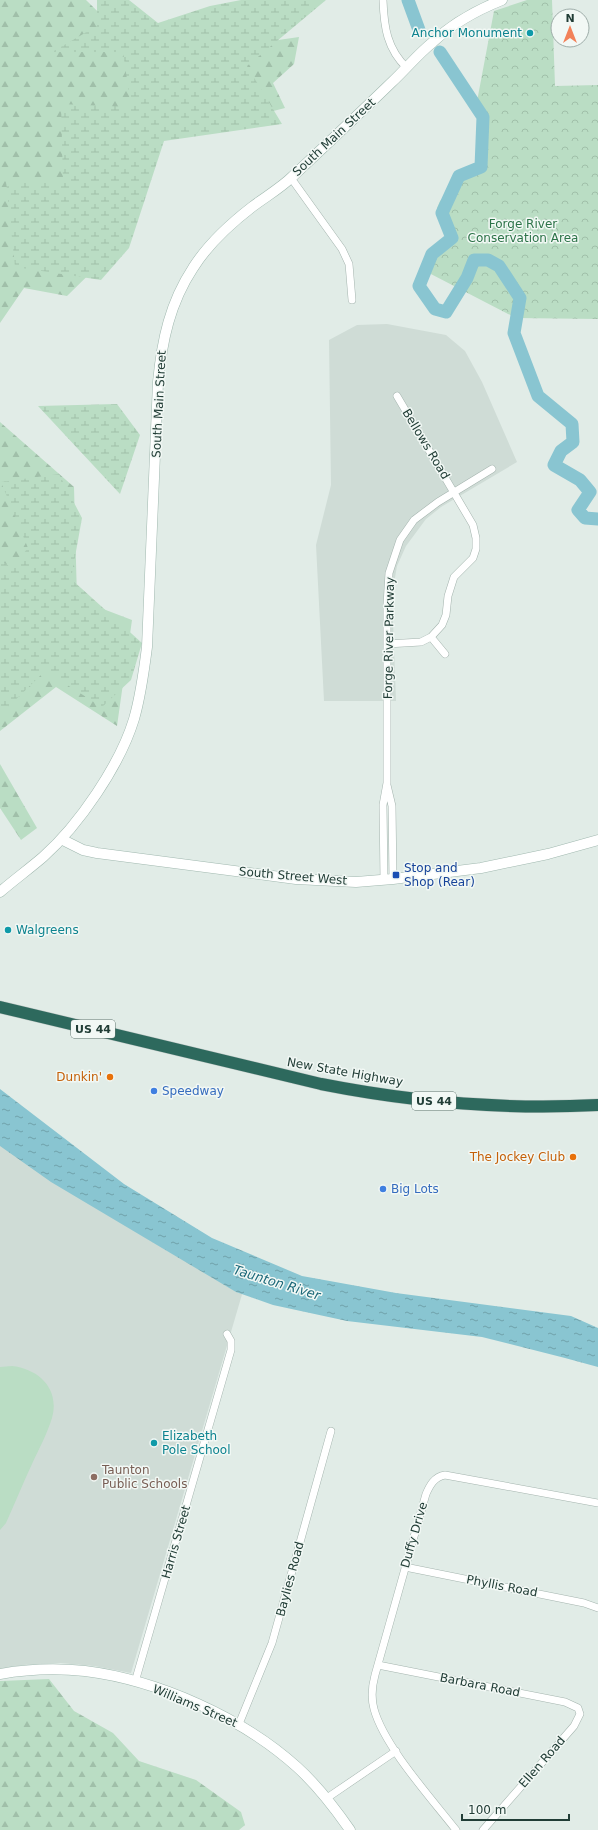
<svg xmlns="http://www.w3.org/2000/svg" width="598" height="1830" viewBox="0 0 598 1830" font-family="'DejaVu Sans',sans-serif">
<defs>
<pattern id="forest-firs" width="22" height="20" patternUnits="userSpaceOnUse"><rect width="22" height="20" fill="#baddc4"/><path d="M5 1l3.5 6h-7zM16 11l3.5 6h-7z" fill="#a0bfa9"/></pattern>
<pattern id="wetland-marsh" width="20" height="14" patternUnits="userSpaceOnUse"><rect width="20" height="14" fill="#baddc4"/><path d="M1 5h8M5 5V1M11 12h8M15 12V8" fill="none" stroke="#a0bfa9"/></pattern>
<pattern id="park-crowns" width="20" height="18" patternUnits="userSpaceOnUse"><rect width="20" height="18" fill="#baddc4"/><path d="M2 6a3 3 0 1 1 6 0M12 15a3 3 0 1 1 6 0" fill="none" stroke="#a0bfa9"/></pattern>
<pattern id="water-ripples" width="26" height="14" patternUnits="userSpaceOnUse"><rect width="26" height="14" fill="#89c5d1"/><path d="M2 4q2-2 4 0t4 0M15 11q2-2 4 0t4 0" fill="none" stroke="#70a1aa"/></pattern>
</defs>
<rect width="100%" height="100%" fill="#e1ece7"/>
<path fill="#cfdcd6" d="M387,324L446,335L465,351L482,382L517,462L441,507L426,519L406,546L397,566L392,595L396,701H324L316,545L331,485L329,340L357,325Z
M0,1139L243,1291L131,1673L94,1666L60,1663L23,1665L0,1669Z"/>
<path fill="url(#forest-firs)" d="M0,0H86L146,59L299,37L294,64L273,83L285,108L153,142L120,244L67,296L24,288L0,323Z
M0,422L74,487L77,599L132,620L117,726L56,687L0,731Z
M0,764L37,828L21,840L0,808Z
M49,1679L74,1711L113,1733L139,1761L196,1780L241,1812L245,1825L239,1830H0V1681Z"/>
<path fill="url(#wetland-marsh)" d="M97,0H129L158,23L210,6L241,0H326L247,66L282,124L164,141L129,248L101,280L15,267L6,181H63L61,104L131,107L123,52H52L97,26Z
M117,404L140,435L120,494L38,406Z
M59,474L82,518L71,579L142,643L131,680L102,707L45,671L1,714L0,559L11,568L28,548L1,482Z"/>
<path fill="url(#park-crowns)" d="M527,0H552L555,86L598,85V319L516,318L427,272L426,270L428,259L447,241L448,237L437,215V208L440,201L445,196L455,173L458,171L475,169C480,158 477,155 478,144C479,131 487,123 475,112L494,11Z"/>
<path fill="#baddc4" d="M12,1366C39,1369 60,1389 52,1418C47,1434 39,1449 32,1464C23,1483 15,1503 6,1523L0,1530V1367Z"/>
<path fill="url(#water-ripples)" d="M0,1089L124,1184L212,1238L302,1276L396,1293L571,1316L598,1328V1367L565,1358L482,1337L347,1321L273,1305L236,1292L51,1182L0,1146Z"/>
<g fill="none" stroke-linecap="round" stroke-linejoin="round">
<path stroke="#89c5d1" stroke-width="13" d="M408,0L419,30
M440,52L483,117L481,167L459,176L442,213L452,238L432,254L419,286L435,309L446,312L467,278L474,260H488L499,266L520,298L514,333L538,396L572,424L573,442L561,451L554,465L580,480L590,492L578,510L585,518L598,519"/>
<g stroke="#a4b4ae" stroke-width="8">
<path id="street" d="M383,0C384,27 387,49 407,68
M291,178L342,249L349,264L352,300
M431,637L445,654
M387,644L421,642L431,637L442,625L446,615L448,596L454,577L473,558L476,549V538L473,525L397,396
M387,785L392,806L393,879
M384,880L383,805L387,783V605L389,573L400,540L414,520L438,502L492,469
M405,1567L584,1603L598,1608
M378,1665L565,1702L578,1708L580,1714L574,1726L483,1830
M135,1682L231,1350V1341L227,1334
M239,1724L272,1643L331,1431
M327,1798L396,1751
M456,1830C431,1798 384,1746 374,1709C371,1698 372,1686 375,1675L426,1494C430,1485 434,1477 445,1475L598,1503"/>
</g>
<g stroke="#a0b8af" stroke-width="11">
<path id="secondary" d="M61,839L83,850L97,853L296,879L356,882L393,879L481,868L548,854L598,840
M0,892C14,880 29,869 43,857C79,825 120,765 134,719C141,695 144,671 147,647L158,382C162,340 170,303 193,268C208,244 230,224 252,207C265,197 281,188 293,176C326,145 359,114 392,82C406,69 418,54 433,42C453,23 477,10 502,0
M0,1674C28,1669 56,1668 85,1671C158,1680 243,1718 297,1767C318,1786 334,1807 350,1830"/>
</g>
<g stroke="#c1c9c7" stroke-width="13">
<path id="highway" d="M0,1007L321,1084C412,1102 505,1110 598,1105"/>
</g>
<use href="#street" stroke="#fff" stroke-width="7"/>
<use href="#secondary" stroke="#fff" stroke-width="10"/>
<use href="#highway" stroke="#2d695d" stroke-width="12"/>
</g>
<g fill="#0f9aa8" stroke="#f2f8f5" stroke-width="1.5">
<circle cx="530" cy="33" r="4"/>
<circle cx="8" cy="930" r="4"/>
<circle cx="154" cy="1443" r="4"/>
</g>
<rect fill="#1a4fb4" stroke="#f2f8f5" stroke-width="1.5" x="392" y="871" width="8" height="8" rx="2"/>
<g fill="#e8710a" stroke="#f2f8f5" stroke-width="1.5">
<circle cx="110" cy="1077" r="4"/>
<circle cx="573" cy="1157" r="4"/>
</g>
<g fill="#3f7fe0" stroke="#f2f8f5" stroke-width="1.5">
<circle cx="154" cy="1091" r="4"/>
<circle cx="383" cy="1189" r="4"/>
</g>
<circle fill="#8d6e63" stroke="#f2f8f5" stroke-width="1.5" cx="94" cy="1477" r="4"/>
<g text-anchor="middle" stroke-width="3" stroke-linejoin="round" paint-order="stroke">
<g fill="#f2f8f5" stroke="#60756f" stroke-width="1">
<rect x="71" y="1020" width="44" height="18" rx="3"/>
<rect x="412" y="1092" width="44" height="18" rx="3"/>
</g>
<g font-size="11" font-weight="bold" fill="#213d36">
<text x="93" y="1033">US 44</text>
<text x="434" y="1105">US 44</text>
</g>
<g font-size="12" fill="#0d838f" stroke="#f2f8f5" text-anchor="start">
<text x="522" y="37" text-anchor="end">Anchor Monument</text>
<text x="16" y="934">Walgreens</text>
<text x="162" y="1440">Elizabeth<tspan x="162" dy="14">Pole School</tspan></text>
</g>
<g font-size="12" fill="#213d36" stroke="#f2f8f5">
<text transform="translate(334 137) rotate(-43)" y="4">South Main Street</text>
<text transform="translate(159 404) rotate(-87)" y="4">South Main Street</text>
<text transform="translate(426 444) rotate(59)" y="4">Bellows Road</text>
<text transform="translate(389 638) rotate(-89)" y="4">Forge River Parkway</text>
<text transform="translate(293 876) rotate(5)" y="4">South Street West</text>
<text transform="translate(345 1072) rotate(10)" y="4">New State Highway</text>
<text transform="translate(414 1535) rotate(-74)" y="4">Duffy Drive</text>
<text transform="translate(176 1542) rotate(-74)" y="4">Harris Street</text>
<text transform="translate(290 1579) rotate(-75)" y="4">Baylies Road</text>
<text transform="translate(502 1586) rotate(11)" y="4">Phyllis Road</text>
<text transform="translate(480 1685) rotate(11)" y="4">Barbara Road</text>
<text transform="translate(195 1706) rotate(23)" y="4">Williams Street</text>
<text transform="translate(542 1762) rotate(-49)" y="4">Ellen Road</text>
</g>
<g font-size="12" fill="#2c7348" stroke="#f2f8f5">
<text x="523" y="228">Forge River<tspan x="523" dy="14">Conservation Area</tspan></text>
</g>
<g font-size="12" fill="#164399" stroke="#f2f8f5" text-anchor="start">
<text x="404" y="872">Stop and<tspan x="404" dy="14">Shop (Rear)</tspan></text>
</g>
<g font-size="12" fill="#c56008" stroke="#f2f8f5" text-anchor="end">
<text x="102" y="1081">Dunkin'</text>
<text x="565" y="1161">The Jockey Club</text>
</g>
<g font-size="12" fill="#366cbe" stroke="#f2f8f5" text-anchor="start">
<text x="162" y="1095">Speedway</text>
<text x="391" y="1193">Big Lots</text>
</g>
<g font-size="12" fill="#785e54" stroke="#f2f8f5" text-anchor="start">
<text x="102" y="1474">Taunton<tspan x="102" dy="14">Public Schools</tspan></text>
</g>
<g font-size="13" font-style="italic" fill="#1b6879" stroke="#f2f8f5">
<text transform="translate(277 1282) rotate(17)" y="5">Taunton River</text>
</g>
</g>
<g transform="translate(570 28)"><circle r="19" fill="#f2f8f5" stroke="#9eada9"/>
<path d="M0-3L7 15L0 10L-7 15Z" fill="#f28159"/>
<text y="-6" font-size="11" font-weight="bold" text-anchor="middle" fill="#213d36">N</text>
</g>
<path d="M462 1814v6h107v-6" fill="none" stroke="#213d36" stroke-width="2"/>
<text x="468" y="1814" font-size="12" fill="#213d36" stroke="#f2f8f5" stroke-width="3" paint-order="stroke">100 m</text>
</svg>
